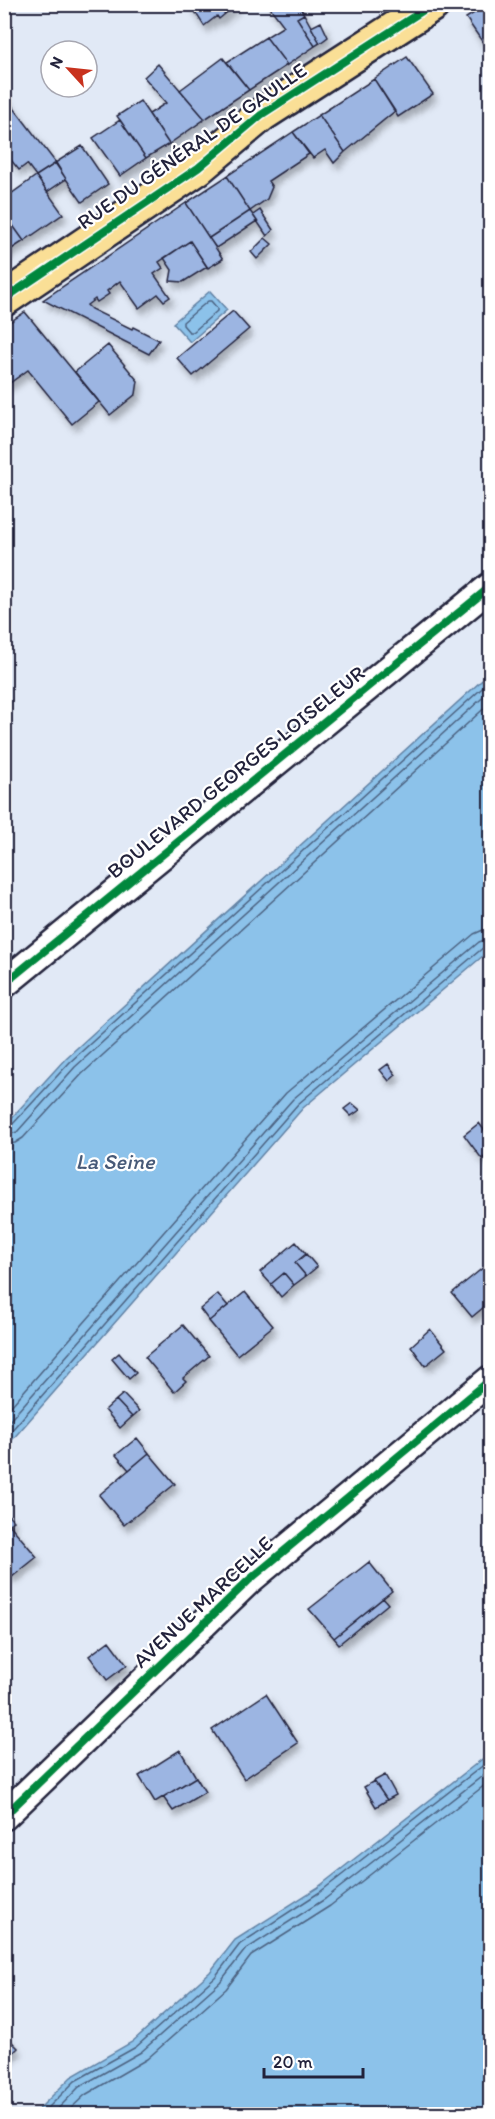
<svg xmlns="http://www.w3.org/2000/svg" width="495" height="2119" viewBox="0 0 495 2119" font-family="Itim,sans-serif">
<defs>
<filter id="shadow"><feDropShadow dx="3.5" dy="6" stdDeviation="3" flood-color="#0004"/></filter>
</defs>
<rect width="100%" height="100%" fill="#e1e9f6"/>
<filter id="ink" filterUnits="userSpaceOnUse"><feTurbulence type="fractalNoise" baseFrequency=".0167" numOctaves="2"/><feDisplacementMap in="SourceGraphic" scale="12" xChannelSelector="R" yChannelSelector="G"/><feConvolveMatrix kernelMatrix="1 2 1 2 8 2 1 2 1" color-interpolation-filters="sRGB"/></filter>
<g filter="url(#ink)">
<path fill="#8cc2ea" stroke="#6282a4" stroke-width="1.5" d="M210,291L227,310L190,342L173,323Z
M490,673V950L303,1108L5,1448V1125L66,1058Z
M490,1753V2114H34L71,2077L132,2042L210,1972L235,1940L317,1888Z"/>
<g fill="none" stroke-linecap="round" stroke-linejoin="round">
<path stroke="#4c6281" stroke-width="1.5" d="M208,301H211L217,308V311L193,332H189L183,325V322Z
M4,1128L11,1126L70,1062L490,681
M4,1136L17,1132L75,1067L490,691
M4,1145L15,1143L23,1138L82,1074L490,703
M4,1414L286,1093L474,934L483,930L490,929
M4,1427L293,1099L479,942L490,938
M4,1439L298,1104L484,947L490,946
M42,2114L75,2081L136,2047L215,1977L240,1944L320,1892L490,1760
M53,2114L79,2087L141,2052L220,1982L245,1950L325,1899L490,1770
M65,2114L85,2095L147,2059L226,1989L251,1956L330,1906L490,1781"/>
</g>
<path fill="#9cb5e2" stroke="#22223b" stroke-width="1.5" filter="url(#shadow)" d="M190,4H237L219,19L217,16L204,26Z
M298,4L304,14L297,18L315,46L287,65L266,37L284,26L268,5Z
M487,5L490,10V53L466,18Z
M304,14L320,43L315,46L297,18Z
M321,22L328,37L320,43L311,27Z
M266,37L287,65L249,90L227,62Z
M407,57L433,94L398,117L374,79Z
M223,58L249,90L205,119L180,90Z
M158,64L205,119L169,144L149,114L166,103L144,77Z
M374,79L395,111L345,152L319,115Z
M4,95L56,163L36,176L27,164L19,170L7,155L4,157Z
M140,101L169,144L146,158L117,116Z
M319,115L345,152L334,163L325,150L313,158L293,132Z
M120,120L146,158L120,176L93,138Z
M293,132L309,154L268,181L272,187L267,199L250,211L227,176Z
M82,146L108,184L82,202L55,163Z
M56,163L66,179L47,192L36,176Z
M36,176L63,214L24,241L4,213V199Z
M227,176L250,211L209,238L186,203Z
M186,203L223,259L208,268L190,241L159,262L163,268L154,274L170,297L164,301L158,294L139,308L120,281L107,291L109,294L97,302L95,299L87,305L91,309L132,329L133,327L159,340L149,354L43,300Z
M260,210L273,230L267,236L253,215Z
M250,211L257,221L216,248L209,238Z
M4,213L24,241L4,254Z
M265,238L272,244L257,259L251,252Z
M190,241L207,267L183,282L170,281L172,270L164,258Z
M233,311L249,329L193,376L177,358Z
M25,312L99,402L72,424L28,370L7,385L4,383V326Z
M108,345L138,381L136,394L110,415L75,372Z
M388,1064L396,1075L389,1081L380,1070Z
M352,1103L360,1110L351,1116L344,1109Z
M479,1123L490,1138V1152L482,1159L464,1135Z
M296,1242L306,1254L295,1263L306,1276L294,1285L284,1273L271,1284L260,1272Z
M306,1254L317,1267L306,1276L295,1263Z
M490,1262V1302L472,1317L452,1293Z
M284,1273L294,1285L281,1297L271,1284Z
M245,1292L273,1326L237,1355L209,1321Z
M218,1294L228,1306L209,1321L200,1309Z
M183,1325L209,1356L183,1378L186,1381L174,1392L145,1357Z
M430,1329L446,1349L425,1366L411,1346Z
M119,1353L136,1373L129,1379L112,1359Z
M123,1394L139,1411L132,1417L116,1400Z
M116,1400L132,1417L120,1428L105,1410Z
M137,1438L149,1453L129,1470L116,1455Z
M149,1453L175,1484L124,1525L99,1495Z
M4,1510L14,1521L9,1524L37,1557L12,1577L4,1568Z
M369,1562L392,1591L334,1638L309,1609Z
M383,1598L388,1604L339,1644L334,1638Z
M109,1641L127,1665L107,1680L89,1656Z
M266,1694L298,1743L244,1779L212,1730Z
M180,1750L196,1777L155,1802L139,1776Z
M385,1775L396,1795L387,1800L374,1781Z
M196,1777L205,1792L173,1811L163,1797Z
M374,1781L387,1800L376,1807L364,1787Z
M4,2034L12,2042L4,2049Z
M12,2042L18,2048L4,2062V2049Z"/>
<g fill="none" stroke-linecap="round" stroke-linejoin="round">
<g stroke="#22223b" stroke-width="32">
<path id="street" d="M4,984L490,587
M4,1816L248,1581L490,1380"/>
</g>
<g stroke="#22223b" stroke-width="38">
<path id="primary" d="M4,299L198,168L261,115L433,4"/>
</g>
<use href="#street" stroke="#fff" stroke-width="27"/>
<use href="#primary" stroke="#fadf96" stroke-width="33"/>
<g stroke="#fff" stroke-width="11">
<path id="cycleway" d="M4,299L198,168L261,115L433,4
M4,984L490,587
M4,1816L248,1581L490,1380"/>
</g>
<use href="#cycleway" stroke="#00873e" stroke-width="8"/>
</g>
</g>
<g text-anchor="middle" stroke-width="4.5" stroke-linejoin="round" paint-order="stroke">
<g font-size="21" fill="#22223b" stroke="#fff">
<text transform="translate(192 146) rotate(-35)" y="7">RUE DU GÉNÉRAL DE GAULLE</text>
<text transform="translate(236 772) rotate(-39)" y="7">BOULEVARD GEORGES LOISELEUR</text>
<text transform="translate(203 1602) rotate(-43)" y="7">AVENUE MARCELLE</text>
</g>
<g font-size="22" font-style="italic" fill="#475a78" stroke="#fff">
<text x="115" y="1169">La Seine</text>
</g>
</g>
<rect width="495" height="2119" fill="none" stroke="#fff" stroke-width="24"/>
<rect x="12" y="12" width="471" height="2095" fill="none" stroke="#22223b" stroke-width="2" filter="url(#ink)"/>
<g transform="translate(69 69) rotate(297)"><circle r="28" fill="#ffffff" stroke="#a7a7b1" stroke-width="1.5"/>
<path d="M0-4.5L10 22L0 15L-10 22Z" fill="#c8321e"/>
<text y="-9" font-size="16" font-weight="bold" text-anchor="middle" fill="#22223b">N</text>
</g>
<path d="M264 2068v9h99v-9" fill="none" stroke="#22223b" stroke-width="3"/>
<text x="273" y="2068" font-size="18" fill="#22223b" stroke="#ffffff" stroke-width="4.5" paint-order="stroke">20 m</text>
</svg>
